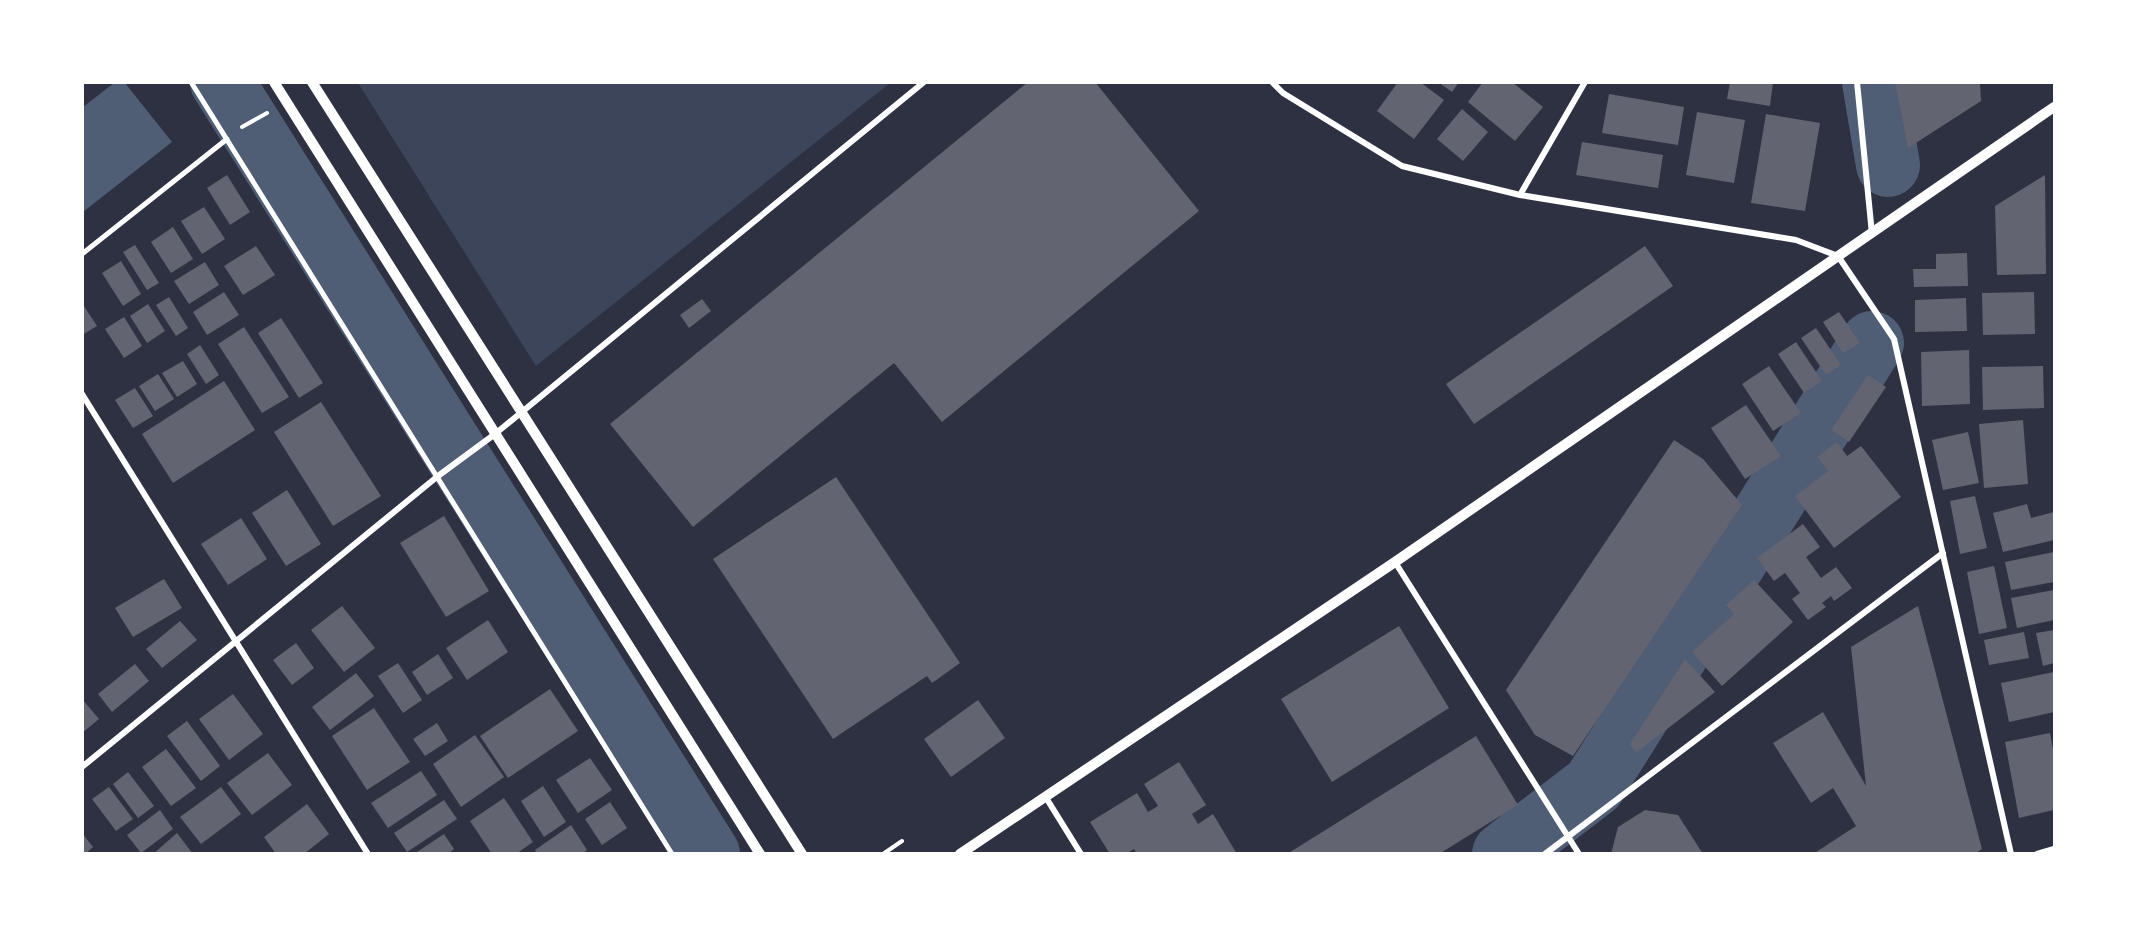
<svg xmlns="http://www.w3.org/2000/svg" width="2137" height="936" viewBox="0 0 2137 936" font-family="Commissioner,sans-serif">
<rect width="100%" height="100%" fill="#2d3142"/>
<path fill="#3c4559" d="M358,83H890L536,366Z"/>
<path fill="#4f5d75" d="M114,83H125L172,142L83,212V107Z"/>
<g fill="none" stroke-linecap="round" stroke-linejoin="round">
<path stroke="#4f5d75" stroke-width="64" d="M222,82L708,854
M1874,82L1888,165
M1504,854L1594,785L1872,343"/>
</g>
<path fill="#626471" d="M1028,82H1095L1199,211L942,422L894,363L693,527L610,424Z
M1398,82H1420L1444,100L1414,139L1377,111Z
M1438,82H1459L1452,92Z
M1483,82H1512L1543,107L1515,141L1468,102Z
M1730,82H1773L1770,106L1727,99Z
M1895,82H1980L1981,101L1908,148Z
M1609,94L1684,107L1678,145L1602,133Z
M1462,109L1488,132L1463,161L1437,139Z
M1697,112L1745,120L1734,183L1686,175Z
M1766,114L1820,123L1805,211L1751,203Z
M1582,142L1663,155L1658,188L1576,175Z
M227,175L250,212L230,225L207,188Z
M2045,175L2046,274L1997,275L1995,206Z
M204,207L225,239L202,254L181,221Z
M173,227L193,259L171,273L151,242Z
M135,245L159,283L147,290L123,252Z
M256,246L275,275L243,295L224,266Z
M1645,246L1673,286L1474,424L1446,384Z
M1967,253L1968,286L1914,287L1913,269H1936V254Z
M121,261L141,294L123,306L102,273Z
M205,262L219,285L189,304L174,281Z
M224,292L239,315L207,335L193,312Z
M2034,292L2035,334L1983,335L1982,293Z
M169,297L188,328L176,336L156,305Z
M1966,298L1967,331L1915,332V300Z
M702,299L711,311L689,328L680,315Z
M82,303L97,326L82,335Z
M148,304L165,331L147,343L130,316Z
M1839,312L1860,343L1843,353L1823,322Z
M124,317L142,346L124,358L105,329Z
M281,318L323,383L299,398L258,333Z
M244,327L289,397L262,413L218,344Z
M1816,328L1841,365L1826,375L1801,338Z
M1796,342L1822,381L1804,393L1778,354Z
M200,345L219,375L206,384L187,354Z
M1969,350L1970,404L1922,406L1921,352Z
M183,361L197,384L177,397L162,373Z
M1769,366L1801,413L1773,431L1742,384Z
M2043,366L2044,408L1983,410L1982,367Z
M158,374L174,399L155,411L139,386Z
M1868,375L1886,387L1849,442L1831,430Z
M224,381L255,430L173,483L142,434Z
M135,388L153,416L133,428L115,400Z
M321,402L381,496L333,526L274,432Z
M1746,405L1781,456L1745,479L1711,428Z
M2023,420L2028,484L1984,488L1979,424Z
M1968,432L1979,483L1943,490L1932,440Z
M1674,440L1703,459L1742,505L1573,756L1535,735L1506,690Z
M1837,442L1847,456L1861,446L1901,497L1834,548L1795,496L1828,471L1817,457Z
M836,477L960,663L932,683L927,676L833,739L713,559Z
M287,490L321,544L286,566L252,513Z
M1975,496L1987,548L1960,554L1950,501Z
M2027,504L2031,518L2054,512V540L2003,552L1993,513Z
M444,516L489,591L446,617L400,543Z
M241,518L267,559L228,585L201,544Z
M1803,524L1820,547L1806,557L1821,578L1836,567L1852,588L1834,601L1831,596L1822,603L1826,607L1808,620L1792,599L1800,593L1785,573L1774,581L1757,558Z
M2054,552V582L2011,590L2005,562Z
M1994,566L2007,628L1979,634L1967,572Z
M164,579L182,608L133,637L115,608Z
M1754,580L1793,622L1722,686L1692,652L1734,614L1726,605Z
M2054,590V620L2017,628L2011,598Z
M342,606L375,648L344,672L311,630Z
M1918,606L1982,849L1974,854H1813L1856,826L1833,788L1811,803L1773,743L1823,712L1866,786L1851,647Z
M488,620L508,652L467,680L446,648Z
M180,621L197,640L162,668L146,649Z
M1399,626L1449,708L1332,782L1281,699Z
M2054,630V663L2043,666L2036,633Z
M2024,632L2029,658L1989,665L1984,640Z
M296,643L314,668L292,685L273,660Z
M438,654L453,678L427,695L412,672Z
M1685,659L1715,692L1636,753L1630,744Z
M398,663L422,700L403,713L378,676Z
M135,664L149,681L112,712L98,694Z
M2054,672V712L2009,722L2001,683Z
M356,673L374,696L330,730L312,707Z
M550,689L578,731L508,778L480,736Z
M233,694L263,734L229,760L199,719Z
M82,699L99,719L82,733Z
M978,700L1005,738L951,777L924,739Z
M374,708L410,762L367,790L332,736Z
M187,721L220,766L201,781L167,736Z
M437,723L448,741L425,756L413,739Z
M2050,733L2054,755V810L2019,818L2005,742Z
M475,735L504,777L461,807L433,764Z
M1476,736L1518,805L1439,854H1287Z
M166,749L196,788L171,806L142,767Z
M268,753L292,785L252,815L227,783Z
M590,758L612,790L578,813L556,780Z
M1179,762L1206,805L1192,814L1198,824L1213,814L1237,854H1137L1134,849L1126,854H1110L1090,822L1137,793L1148,812L1158,806L1144,784Z
M421,771L437,795L388,828L371,803Z
M128,772L154,806L138,818L113,784Z
M543,786L566,822L544,837L521,801Z
M109,787L133,819L116,831L92,799Z
M221,787L241,814L201,844L180,817Z
M504,798L533,842L516,854H492L470,821Z
M444,800L457,819L407,852L394,833Z
M610,802L627,828L602,845L585,819Z
M307,804L329,834L304,854H276L264,837Z
M160,810L173,829L141,853L127,835Z
M1645,810L1678,815L1703,854H1611L1618,827Z
M571,825L587,850L582,854H537L535,850Z
M82,833L93,847L85,854H82Z
M177,833L193,854H153Z
M444,834L454,849L448,854H414Z"/>
<g fill="none" stroke-linecap="round" stroke-linejoin="round">
<path stroke="#fff" stroke-width="4" d="M242,127L267,113
M883,854L902,841"/>
<path stroke="#fff" stroke-width="5" d="M191,82L672,854
M82,254L227,139"/>
<path stroke="#fff" stroke-width="6" d="M1272,82L1283,93L1402,166L1520,195L1796,240L1838,256L1894,339L2011,854
M1857,82L1872,234
M1520,195L1585,82
M82,394L368,854
M1395,562L1579,854
M82,767L438,476L495,434L924,82
M1045,796L1081,854
M1545,854L1943,553
M2037,854L2054,849"/>
<path stroke="#fff" stroke-width="10" d="M274,82L760,854
M312,82L802,854
M960,854L1395,562L2054,107"/>
</g>
<rect width="2137" height="936" fill="none" stroke="#ffffff" stroke-width="168"/>
</svg>
